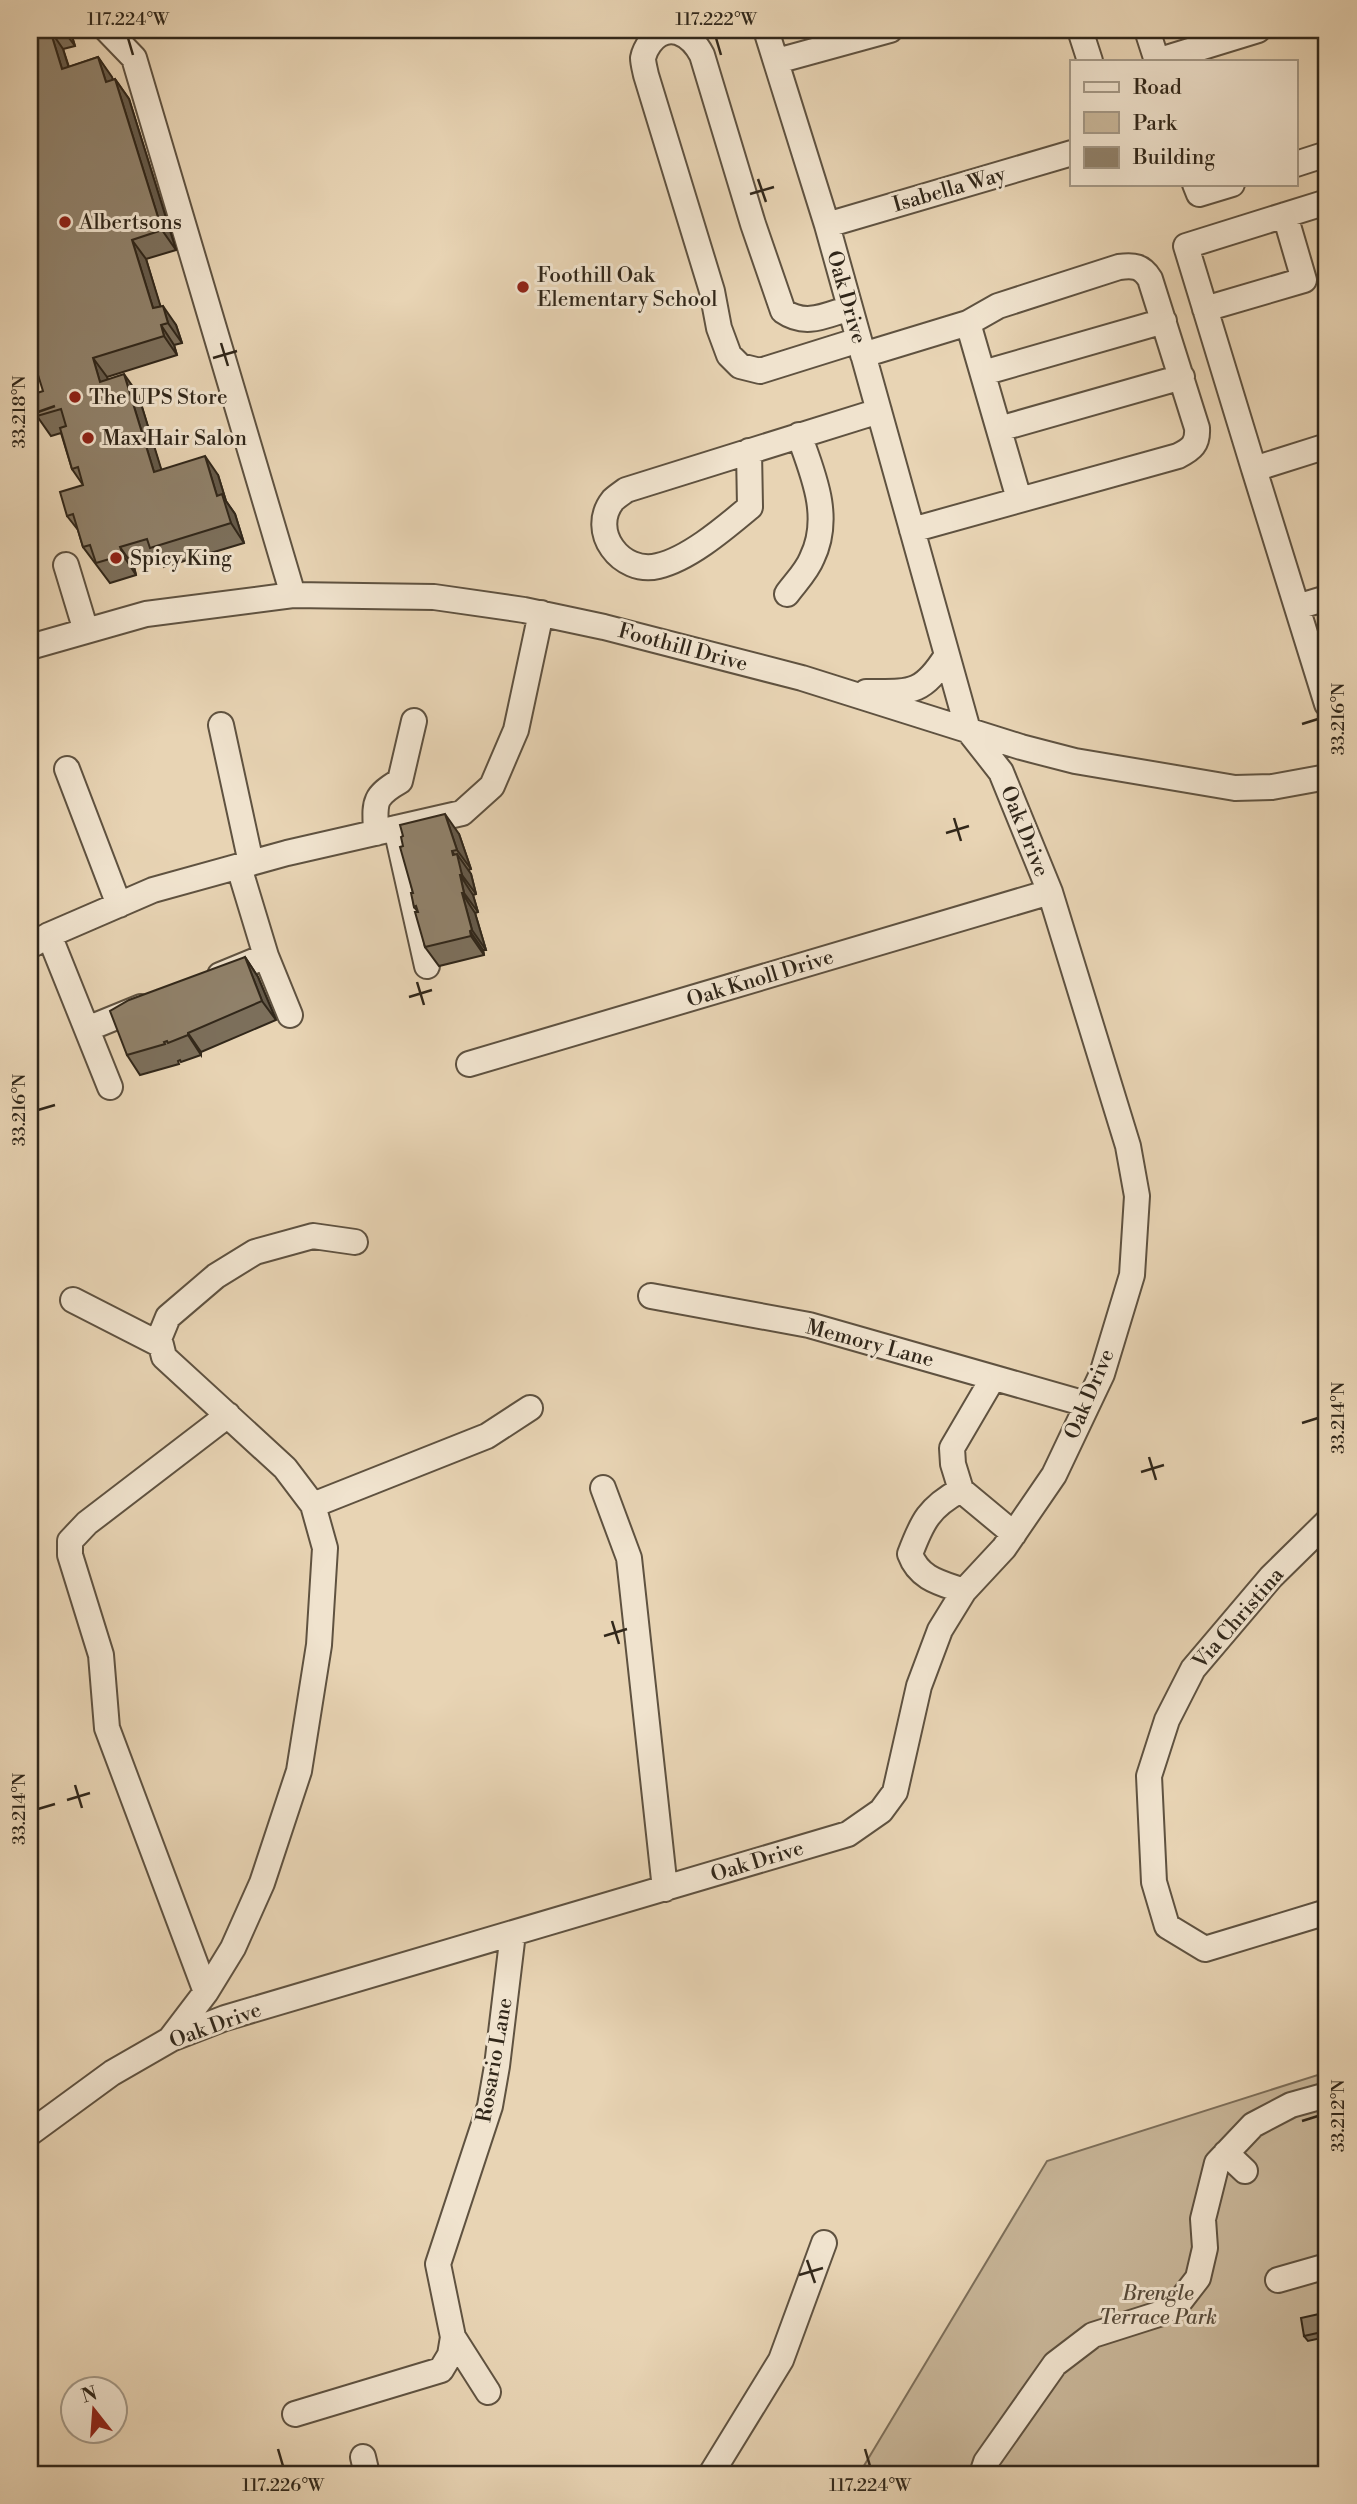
<svg xmlns="http://www.w3.org/2000/svg" width="1357" height="2504" viewBox="0 0 1357 2504" font-family="'Libre Bodoni',serif">
<rect width="100%" height="100%" fill="#e8d4b4"/>
<filter id="stains"><feTurbulence type="fractalNoise" baseFrequency=".00286" numOctaves="4"/><feColorMatrix values="0 0 0 0 .2 0 0 0 0 .09 0 0 0 0 .02 0 0 0 .5 -.17"/></filter>
<radialGradient id="worn" r=".72"><stop offset=".6" stop-color="#630" stop-opacity="0"/><stop offset="1" stop-color="#630" stop-opacity=".3"/></radialGradient>
<path fill="#c9b79a" stroke="#7d6f5a" stroke-width="2" d="M1327,2072V2474H859L1047,2161Z"/>
<g fill="none" stroke-linecap="round" stroke-linejoin="round">
<g stroke="#5f5240" stroke-width="28">
<path id="minor" d="M107,30L134,58L293,595
M1080,30L1090,61
M1147,30L1157,61L1258,30
M777,61L890,30
M1296,164L1327,154
M1195,184L1199,194L1232,184
M1327,202L1186,246L1254,469L1327,446
M827,225L1072,153
M850,308C826,315 806,327 783,311L753,224L702,55C691,34 668,20 650,43C647,47 644,53 643,58C643,63 645,70 646,75L712,291L719,328L729,355L740,366L760,371L859,340
M1205,309L1304,280L1285,215
M968,323L1019,499
M863,355L968,323L998,306L1119,267C1134,265 1142,266 1150,279L1197,428C1198,444 1192,449 1178,456L912,530
M983,373L1164,321
M999,429L1182,377
M749,451L750,507C726,527 689,559 658,566C621,575 588,531 613,500C616,497 622,493 626,490L879,411
M1254,469L1327,704
M66,565L86,631
M787,594C795,583 807,571 812,558C832,517 813,474 799,435
M1297,607L1327,598
M30,647L146,614L293,595L434,597L524,610L604,627L802,678L1021,747L1075,761L1235,788L1272,787L1327,777
M866,692C911,692 922,695 947,655
M221,725L251,863
M67,769L119,905
M396,828L427,966
M376,833C375,803 372,797 400,781L414,721
M239,867L266,956L290,1015
M49,935L110,1087
M30,946L49,935L153,890L287,853L462,813L492,786L516,730L541,613
M220,975L266,956
M87,1029L141,1007
M469,1064L1050,892
M651,1296L809,1325L1086,1404
M73,1300L161,1345L164,1357L285,1468L313,1505L325,1548L319,1645L299,1771L262,1883L233,1948L206,1992L171,2038
M161,1345L159,1339L168,1317L216,1276L255,1252L313,1236L355,1242
M993,1378L952,1448L953,1464L961,1490L1014,1534
M603,1488L629,1558L665,1889
M961,1490C929,1507 922,1522 910,1554C919,1579 941,1583 964,1591
M313,1505L487,1436L530,1408
M1327,1522L1271,1577L1193,1669L1167,1720L1149,1776L1154,1882L1167,1926L1205,1949L1327,1912
M206,1992L107,1728L101,1655L70,1555V1541L87,1523L228,1415
M30,2133L112,2073L171,2039L225,2018L848,1834L881,1811L895,1792L919,1686L940,1630L964,1591L1004,1548L1054,1475L1102,1374L1132,1275L1137,1196L1128,1146L1050,892L1001,772L968,730L827,225L766,30
M1226,2153L1245,2171
M1278,2280L1327,2266
M453,2337L488,2392
M295,2414L441,2370L450,2355L453,2337L438,2264L490,2106L497,2066L513,1933
M363,2457L367,2474
M711,2474L781,2360L824,2243
M982,2474L986,2462L1055,2364L1093,2335L1162,2313L1181,2300L1198,2278L1205,2248L1203,2219L1217,2163L1253,2125L1291,2105L1327,2095"/>
</g>
<use href="#minor" stroke="#f0e3ce" stroke-width="24"/>
</g>
<path fill="#7c6f5b" stroke="#31271a" stroke-width="2" d="M30,30H70L75,46L63,49L69,67L98,57L113,80L115,79L129,99L176,250L146,259L160,306L176,325L182,343L174,345L177,355L107,377V380L138,394L161,470L218,475L226,501L235,514L244,543L164,567L158,559L134,567L136,575L110,583L83,547L78,530L67,516L83,485L72,469L61,433L51,436L37,416L43,391Z
M459,834L471,869L468,870L471,874L476,894L473,895L478,912L475,913L486,950H483L484,955L439,966L425,947L418,912L414,907L413,893L403,846V836Z
M245,957L258,977L276,1020L201,1052V1055L181,1062L180,1060L178,1061L179,1064L140,1075L127,1055Z
M1322,2319L1326,2337L1308,2341L1304,2336Z"/>
<path fill="#655a4a" stroke="#31271a" stroke-width="2" d="M50,30L63,49L75,88L62,69Z
M63,30H70L75,46Z
M98,57L112,77L119,102L106,82Z
M115,79L129,99L176,250L162,230Z
M132,240L146,259L166,324L153,308Z
M163,306L176,325L182,343L168,323Z
M161,325L174,345L177,355L164,336Z
M93,358L107,377L114,401L100,382Z
M124,374L138,394L168,491L154,472Z
M205,456L218,475L226,501L235,514L244,543L231,523L217,496Z
M120,547L134,567L136,575L123,555Z
M445,814L459,834L471,869L457,850Z
M452,851L458,860L457,854L471,874L476,894L462,875Z
M460,875L473,895L478,912L464,893Z
M462,893L475,913L486,950L472,930Z
M470,931L483,950L484,955L471,936Z
M245,957L258,977L276,1020L262,1001Z
M188,1033L201,1052V1055L188,1035Z
M1319,2314L1322,2319L1326,2337L1322,2332Z"/>
<path fill="#90816a" stroke="#31271a" stroke-width="2" d="M30,30H50L62,69L98,57L106,82L115,79L162,230L132,240L153,308L163,306L168,323L161,325L164,336L93,358L100,382L124,374L154,472L205,456L217,496L222,494L231,523L150,548L147,539L120,547L123,555L96,563L90,545L83,547L73,514L67,516L60,492L83,485L78,467L72,469L60,428L66,426L61,409L37,416L31,395L43,391L30,349Z
M445,814L457,850L452,851L453,855L457,854L462,875H460L464,893H462L472,930L470,931L471,936L425,947L415,912H418L416,906L414,907L411,893H413L400,847L403,846L401,837L403,836L400,825Z
M245,957L262,1001L188,1033V1035L168,1043L167,1041L164,1042L165,1044L127,1055L110,1011L129,1000Z
M1319,2314L1322,2332L1304,2336L1301,2318Z"/>
<path fill="none" stroke="#31271a" stroke-width="2.5" d="M128,38L133,55M716,38L721,55M758,179L766,202M750,194L774,187M221,343L228,366M213,358L237,351M38,412L55,406M1302,724L1318,719M954,818L961,841M946,833L969,826M417,982L424,1005M409,997L432,990M38,1110L55,1105M1302,1423L1318,1418M1149,1457L1156,1480M1141,1472L1164,1465M612,1621L619,1644M604,1636L627,1629M75,1785L82,1808M67,1800L90,1793M38,1809L55,1804M1302,2121L1318,2116M807,2260L815,2283M799,2275L823,2268M278,2449L283,2466M865,2449L870,2466"/>
<g fill="#8f2418" stroke="#f0e3ce" stroke-width="2.5">
<circle cx="65" cy="222" r="7"/>
<circle cx="523" cy="287" r="7"/>
<circle cx="75" cy="397" r="7"/>
<circle cx="88" cy="438" r="7"/>
<circle cx="116" cy="558" r="7"/>
</g>
<g text-anchor="middle" stroke-width="6" stroke-linejoin="round" paint-order="stroke">
<g font-size="21" fill="#31271a" stroke="#f0e3ce">
<text transform="translate(949 189) rotate(-16)" y="7">Isabella Way</text>
<text transform="translate(847 297) rotate(74)" y="7">Oak Drive</text>
<text transform="translate(683 647) rotate(15)" y="7">Foothill Drive</text>
<text transform="translate(1025 831) rotate(68)" y="7">Oak Drive</text>
<text transform="translate(760 978) rotate(-17)" y="7">Oak Knoll Drive</text>
<text transform="translate(870 1343) rotate(15)" y="7">Memory Lane</text>
<text transform="translate(1089 1394) rotate(-67)" y="7">Oak Drive</text>
<text transform="translate(1238 1618) rotate(-49)" y="7">Via Christina</text>
<text transform="translate(757 1861) rotate(-17)" y="7">Oak Drive</text>
<text transform="translate(215 2025) rotate(-20)" y="7">Oak Drive</text>
<text transform="translate(494 2060) rotate(-80)" y="7">Rosario Lane</text>
</g>
<g font-size="21" fill="#31271a" stroke="#f0e3ce" text-anchor="start">
<text x="79" y="229">Albertsons</text>
<text x="537" y="282">Foothill Oak<tspan x="537" dy="24">Elementary School</tspan></text>
<text x="89" y="404">The UPS Store</text>
<text x="102" y="445">Max Hair Salon</text>
<text x="130" y="565">Spicy King</text>
</g>
<g font-size="21" font-style="italic" fill="#574b3a" stroke="#f0e3ce">
<text x="1158" y="2300">Brengle<tspan x="1158" dy="24">Terrace Park</tspan></text>
</g>
</g>
<rect width="1357" height="2504" fill="none" stroke="#e8d4b4" stroke-width="77"/>
<rect x="1070" y="60" width="228" height="126" fill="#f0e3ce" stroke="#a49886" stroke-width="2"/>
<rect x="1084" y="82" width="35" height="10" fill="#f0e3ce" stroke="#a49886" stroke-width="2"/>
<text x="1133" y="94" font-size="21" fill="#31271a">Road</text>
<rect x="1084" y="112" width="35" height="21" fill="#c9b79a" stroke="#a49886" stroke-width="2"/>
<text x="1133" y="130" font-size="21" fill="#31271a">Park</text>
<rect x="1084" y="147" width="35" height="21" fill="#90816a" stroke="#a49886" stroke-width="2"/>
<text x="1133" y="164" font-size="21" fill="#31271a">Building</text>
<g transform="translate(94 2410) rotate(343)"><circle r="33" fill="#f0e3ce" stroke="#a49886" stroke-width="2"/>
<path d="M0-5L12 26L0 18L-12 26Z" fill="#8f2418"/>
<text y="-10" font-size="19" font-weight="bold" text-anchor="middle" fill="#31271a">N</text>
</g>
<rect x="38" y="38" width="1280" height="2428" fill="none" stroke="#31271a" stroke-width="2.5"/>
<g font-size="18" text-anchor="middle" fill="#31271a">
<text x="128" y="25">117.224°W</text>
<text x="716" y="25">117.222°W</text>
<text transform="translate(19 412) rotate(-90)" y="6">33.218°N</text>
<text transform="translate(1338 719) rotate(-90)" y="6">33.216°N</text>
<text transform="translate(19 1110) rotate(-90)" y="6">33.216°N</text>
<text transform="translate(1338 1418) rotate(-90)" y="6">33.214°N</text>
<text transform="translate(19 1809) rotate(-90)" y="6">33.214°N</text>
<text transform="translate(1338 2116) rotate(-90)" y="6">33.212°N</text>
<text x="283" y="2491">117.226°W</text>
<text x="870" y="2491">117.224°W</text>
</g>
<rect width="100%" height="100%" filter="url(#stains)"/>
<rect width="100%" height="100%" fill="url(#worn)"/>
</svg>
